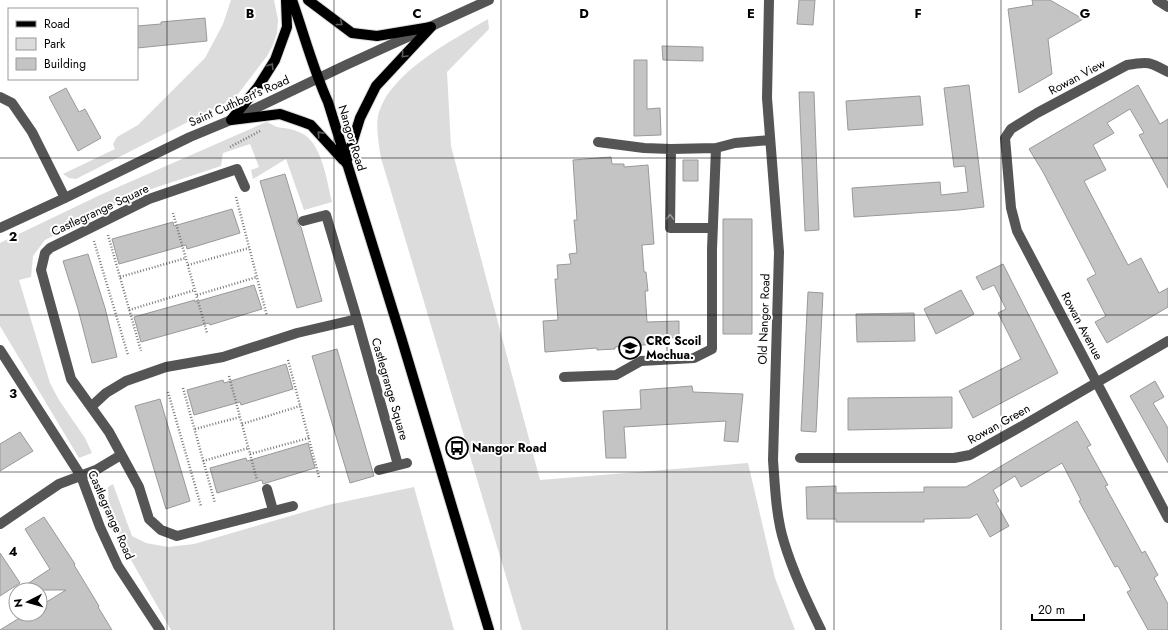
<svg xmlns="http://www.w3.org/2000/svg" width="1168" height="630" viewBox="0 0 1168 630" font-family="Jost,sans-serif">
<rect width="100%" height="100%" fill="#fff"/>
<path fill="#dcdcdc" d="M231,0H274L278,20L277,33L273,45L267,56L235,98L76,179L69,178L63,174L115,149L113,144L117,137L138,125L205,58L223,24Z
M488,19L489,29L447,72L451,146L540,480L748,463L775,578L795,630H522L381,158C379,145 375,124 379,112C392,71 453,40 488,19Z
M266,122C270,123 274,126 277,127C288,129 291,128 301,133C322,142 327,182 332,202L304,210L286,159L253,179L251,170L259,167L250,144L223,153L221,166L142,192L45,240L33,256L31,277L19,280L50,383L59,400L85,438L92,453L79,458L0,326V243L100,195Z
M113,484L132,536L146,543L168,547L194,544L328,505L414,487L454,630H171L131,560L109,514L108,487Z"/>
<path fill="#c4c4c4" stroke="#999" d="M799,0H815L813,25L797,24Z
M1032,0H1050L1083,19L1048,39L1052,74L1019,93L1008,9L1033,5Z
M205,18L207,41L137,48V26L161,24V22Z
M662,46L703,47V61L663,60Z
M634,60H647V109L660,108L661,135L634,136Z
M969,85L984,207L959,210L854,217L852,188L940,182L941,195L968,192L965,166L954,167L944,88Z
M1138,85L1160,124L1168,119V188L1139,135L1144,133L1130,109L1107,123L1114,133L1093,145L1106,170L1084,181L1128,265L1141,258L1159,293L1168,288V307L1107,343L1095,322L1106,316L1087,279L1096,274L1043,172L1029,149Z
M66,88L79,112L85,109L101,138L78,151L49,97Z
M799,92H814L819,230L805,231Z
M920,96L923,125L848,130L846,101Z
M611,157L612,164H624V167L648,165L654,244L642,245L644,272H646L648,291H645L647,322L679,321V337L670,338L671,343L615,347V349L597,350V348L545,352L543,321L558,320L555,279H558L557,265L571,264L569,254L577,253L574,220H577L573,160Z
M683,160H698V181H683Z
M285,174L298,217L297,223L301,227L322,301L297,308L260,181Z
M232,209L240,233L187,249L186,245L119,264L112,239L173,222L174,226Z
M723,219H752V334H723Z
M88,254L105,308L117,357L92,363L78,309L63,261Z
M1003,264L1058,373L973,418L959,391L1021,359L998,313L1006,309L994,285L983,290L976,277Z
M254,285L262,309L210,325L209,323L141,342L134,317L195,300V302Z
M961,290L974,314L936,334L924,309Z
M808,292L823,293L816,432L801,431Z
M914,313L915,341L857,342L856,314Z
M337,349L374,476L350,483L312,356Z
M286,364L293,389L241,405L240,402L194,415L187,390L223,380L224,383Z
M1155,381L1164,397L1153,403L1168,428V463L1130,396Z
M692,386L693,392L743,394L738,442L724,441L726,421L624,427L626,458H606L603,411L641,409L640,390Z
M952,397V428L848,430V398Z
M160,399L190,501L166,509L135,406Z
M1077,421L1091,445L1087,447L1108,485L1105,486L1142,553L1145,551L1158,575L1154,578L1168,604V630H1148L1127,592L1131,590L1118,566L1115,567L1079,501L1081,500L1062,463L1021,487L1015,476L993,490L999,501L996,503L1009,526L990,537L977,514L970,518L924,519V522H836V519H807L806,487L836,486V493L924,492V487H966Z
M20,432L33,451L0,471V444Z
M308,443L315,468L263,484L262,480L217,493L210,468L246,458L247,461Z
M44,517L75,564L74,565L99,606L98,607L112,630H0L26,614H40V606L66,590H18L50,569L25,529Z
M0,553L20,583L0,596Z"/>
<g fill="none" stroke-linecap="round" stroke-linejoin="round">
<g stroke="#dbdbdb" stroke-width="12">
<path id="major" d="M292,0C304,34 313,69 328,102L401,337L489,630
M308,0L352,33L377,36L431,27
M231,120L258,87L275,60L287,27L286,0
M231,120L280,114L303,122L311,125L343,160
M346,163L360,118L376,86L431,27"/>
</g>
<path stroke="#777" stroke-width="2.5" stroke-dasharray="1 2" stroke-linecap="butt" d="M230,147L260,131
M236,197L267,316
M173,213L207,333
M108,235L141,351
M94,241L128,355
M188,265L249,248
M120,277L186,258
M197,295L257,277
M129,310L195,290
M288,360L319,477
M229,376L257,480
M183,388L215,503
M168,392L201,506
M242,424L300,406
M195,429L240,417
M250,454L309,438
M203,461L249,448"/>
<path stroke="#555" stroke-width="10" d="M769,0L767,98L779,252L773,460C775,486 776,517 784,542C793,572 807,601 821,630
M1157,0L1168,7
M1168,72C1150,62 1148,61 1127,65L1037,113L1011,129L1005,138L1011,208L1017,231L1168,518
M0,97L12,103L32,132L65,198
M598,142L644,148L671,149
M245,187L237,169L149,199L50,248L45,253L41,270L71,379L109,432L139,487L149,519L161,530L177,536L293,506
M303,221L326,215L357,319L398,465
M0,228L65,198L190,137L231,120L346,65L489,0
M713,228H670L671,149L716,148L735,143L769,140
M0,350L81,476L100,527L118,566L160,630
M564,377L616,375L641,361L694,358L712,349V249L716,148
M92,406L106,393L126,381L166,367L223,357L297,333L357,319
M800,458H954L970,455L1022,426L1168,341
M379,470L407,463
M267,489L273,510
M0,524L59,484L96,470L121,455"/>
<use href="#major" stroke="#000" stroke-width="10"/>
</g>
<defs><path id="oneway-chevron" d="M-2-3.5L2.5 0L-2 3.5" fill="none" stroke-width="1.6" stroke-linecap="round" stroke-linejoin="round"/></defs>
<g stroke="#595959">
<use href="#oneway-chevron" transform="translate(340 23) rotate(37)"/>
<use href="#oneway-chevron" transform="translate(404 55) rotate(133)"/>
<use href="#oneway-chevron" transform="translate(271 66) rotate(-58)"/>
<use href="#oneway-chevron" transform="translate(320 134) rotate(-132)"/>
</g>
<use stroke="#999" href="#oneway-chevron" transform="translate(670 217) rotate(-89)"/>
<path fill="none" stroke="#000" stroke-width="1" stroke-opacity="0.55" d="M167,0V630M334,0V630M501,0V630M667,0V630M834,0V630M1001,0V630M0,158H1168M0,315H1168M0,472H1168"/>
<defs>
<g id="school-ring" transform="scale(1.15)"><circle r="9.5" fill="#fff" stroke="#000" stroke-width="1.5"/><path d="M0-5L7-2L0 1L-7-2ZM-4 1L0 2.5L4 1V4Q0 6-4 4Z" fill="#000"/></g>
<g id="bus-ring" transform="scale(1.15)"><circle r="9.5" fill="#fff" stroke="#000" stroke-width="1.5"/><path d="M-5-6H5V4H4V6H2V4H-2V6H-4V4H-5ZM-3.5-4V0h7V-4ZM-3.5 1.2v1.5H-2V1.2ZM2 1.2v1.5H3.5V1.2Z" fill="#000"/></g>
</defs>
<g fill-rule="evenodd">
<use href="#school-ring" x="630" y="348"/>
<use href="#bus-ring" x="457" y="448"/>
</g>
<g text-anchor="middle" stroke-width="4" stroke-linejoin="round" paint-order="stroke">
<g font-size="12" fill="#000" stroke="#fff">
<text transform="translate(1077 77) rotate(-28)" y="4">Rowan View</text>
<text transform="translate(239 101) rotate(-24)" y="4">Saint Cuthbert’s Road</text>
<text transform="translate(352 138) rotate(73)" y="4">Nangor Road</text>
<text transform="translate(100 210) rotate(-25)" y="4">Castlegrange Square</text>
<text transform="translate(764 319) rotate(-88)" y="4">Old Nangor Road</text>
<text transform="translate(1082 326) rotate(62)" y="4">Rowan Avenue</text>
<text transform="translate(390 389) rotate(74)" y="4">Castlegrange Square</text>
<text transform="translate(999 424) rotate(-29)" y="4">Rowan Green</text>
<text transform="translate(111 515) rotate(66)" y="4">Castlegrange Road</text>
</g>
<g font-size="12" font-weight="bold" fill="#000" stroke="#fff" text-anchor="start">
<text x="646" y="345">CRC Scoil<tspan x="646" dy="14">Mochua.</tspan></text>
<text x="472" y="452">Nangor Road</text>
</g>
</g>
<g font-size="13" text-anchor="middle" font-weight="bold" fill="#000" stroke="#fff" stroke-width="4" stroke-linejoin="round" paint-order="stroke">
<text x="250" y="18">B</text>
<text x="417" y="18">C</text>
<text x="584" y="18">D</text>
<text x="751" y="18">E</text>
<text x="918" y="18">F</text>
<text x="1085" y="18">G</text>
<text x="13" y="241">2</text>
<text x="13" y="398">3</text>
<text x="13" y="556">4</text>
</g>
<rect x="8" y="8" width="130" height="72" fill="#ffffff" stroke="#999999"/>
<rect x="16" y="21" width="20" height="6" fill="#000000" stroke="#999999"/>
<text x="44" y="28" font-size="12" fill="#000000">Road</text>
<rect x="16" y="38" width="20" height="12" fill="#dcdcdc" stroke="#999999"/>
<text x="44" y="48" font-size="12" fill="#000000">Park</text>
<rect x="16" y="58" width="20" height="12" fill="#c4c4c4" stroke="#999999"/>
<text x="44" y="68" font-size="12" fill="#000000">Building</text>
<g transform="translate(28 602) rotate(264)"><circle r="19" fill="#ffffff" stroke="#999999"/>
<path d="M0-3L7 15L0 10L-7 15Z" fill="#000000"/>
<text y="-6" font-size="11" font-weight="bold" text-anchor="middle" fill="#000000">N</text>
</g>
<path d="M1032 614v6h52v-6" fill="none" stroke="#000000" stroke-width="2"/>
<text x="1038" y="614" font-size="12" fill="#000000" stroke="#ffffff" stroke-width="3" paint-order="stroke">20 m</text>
</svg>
